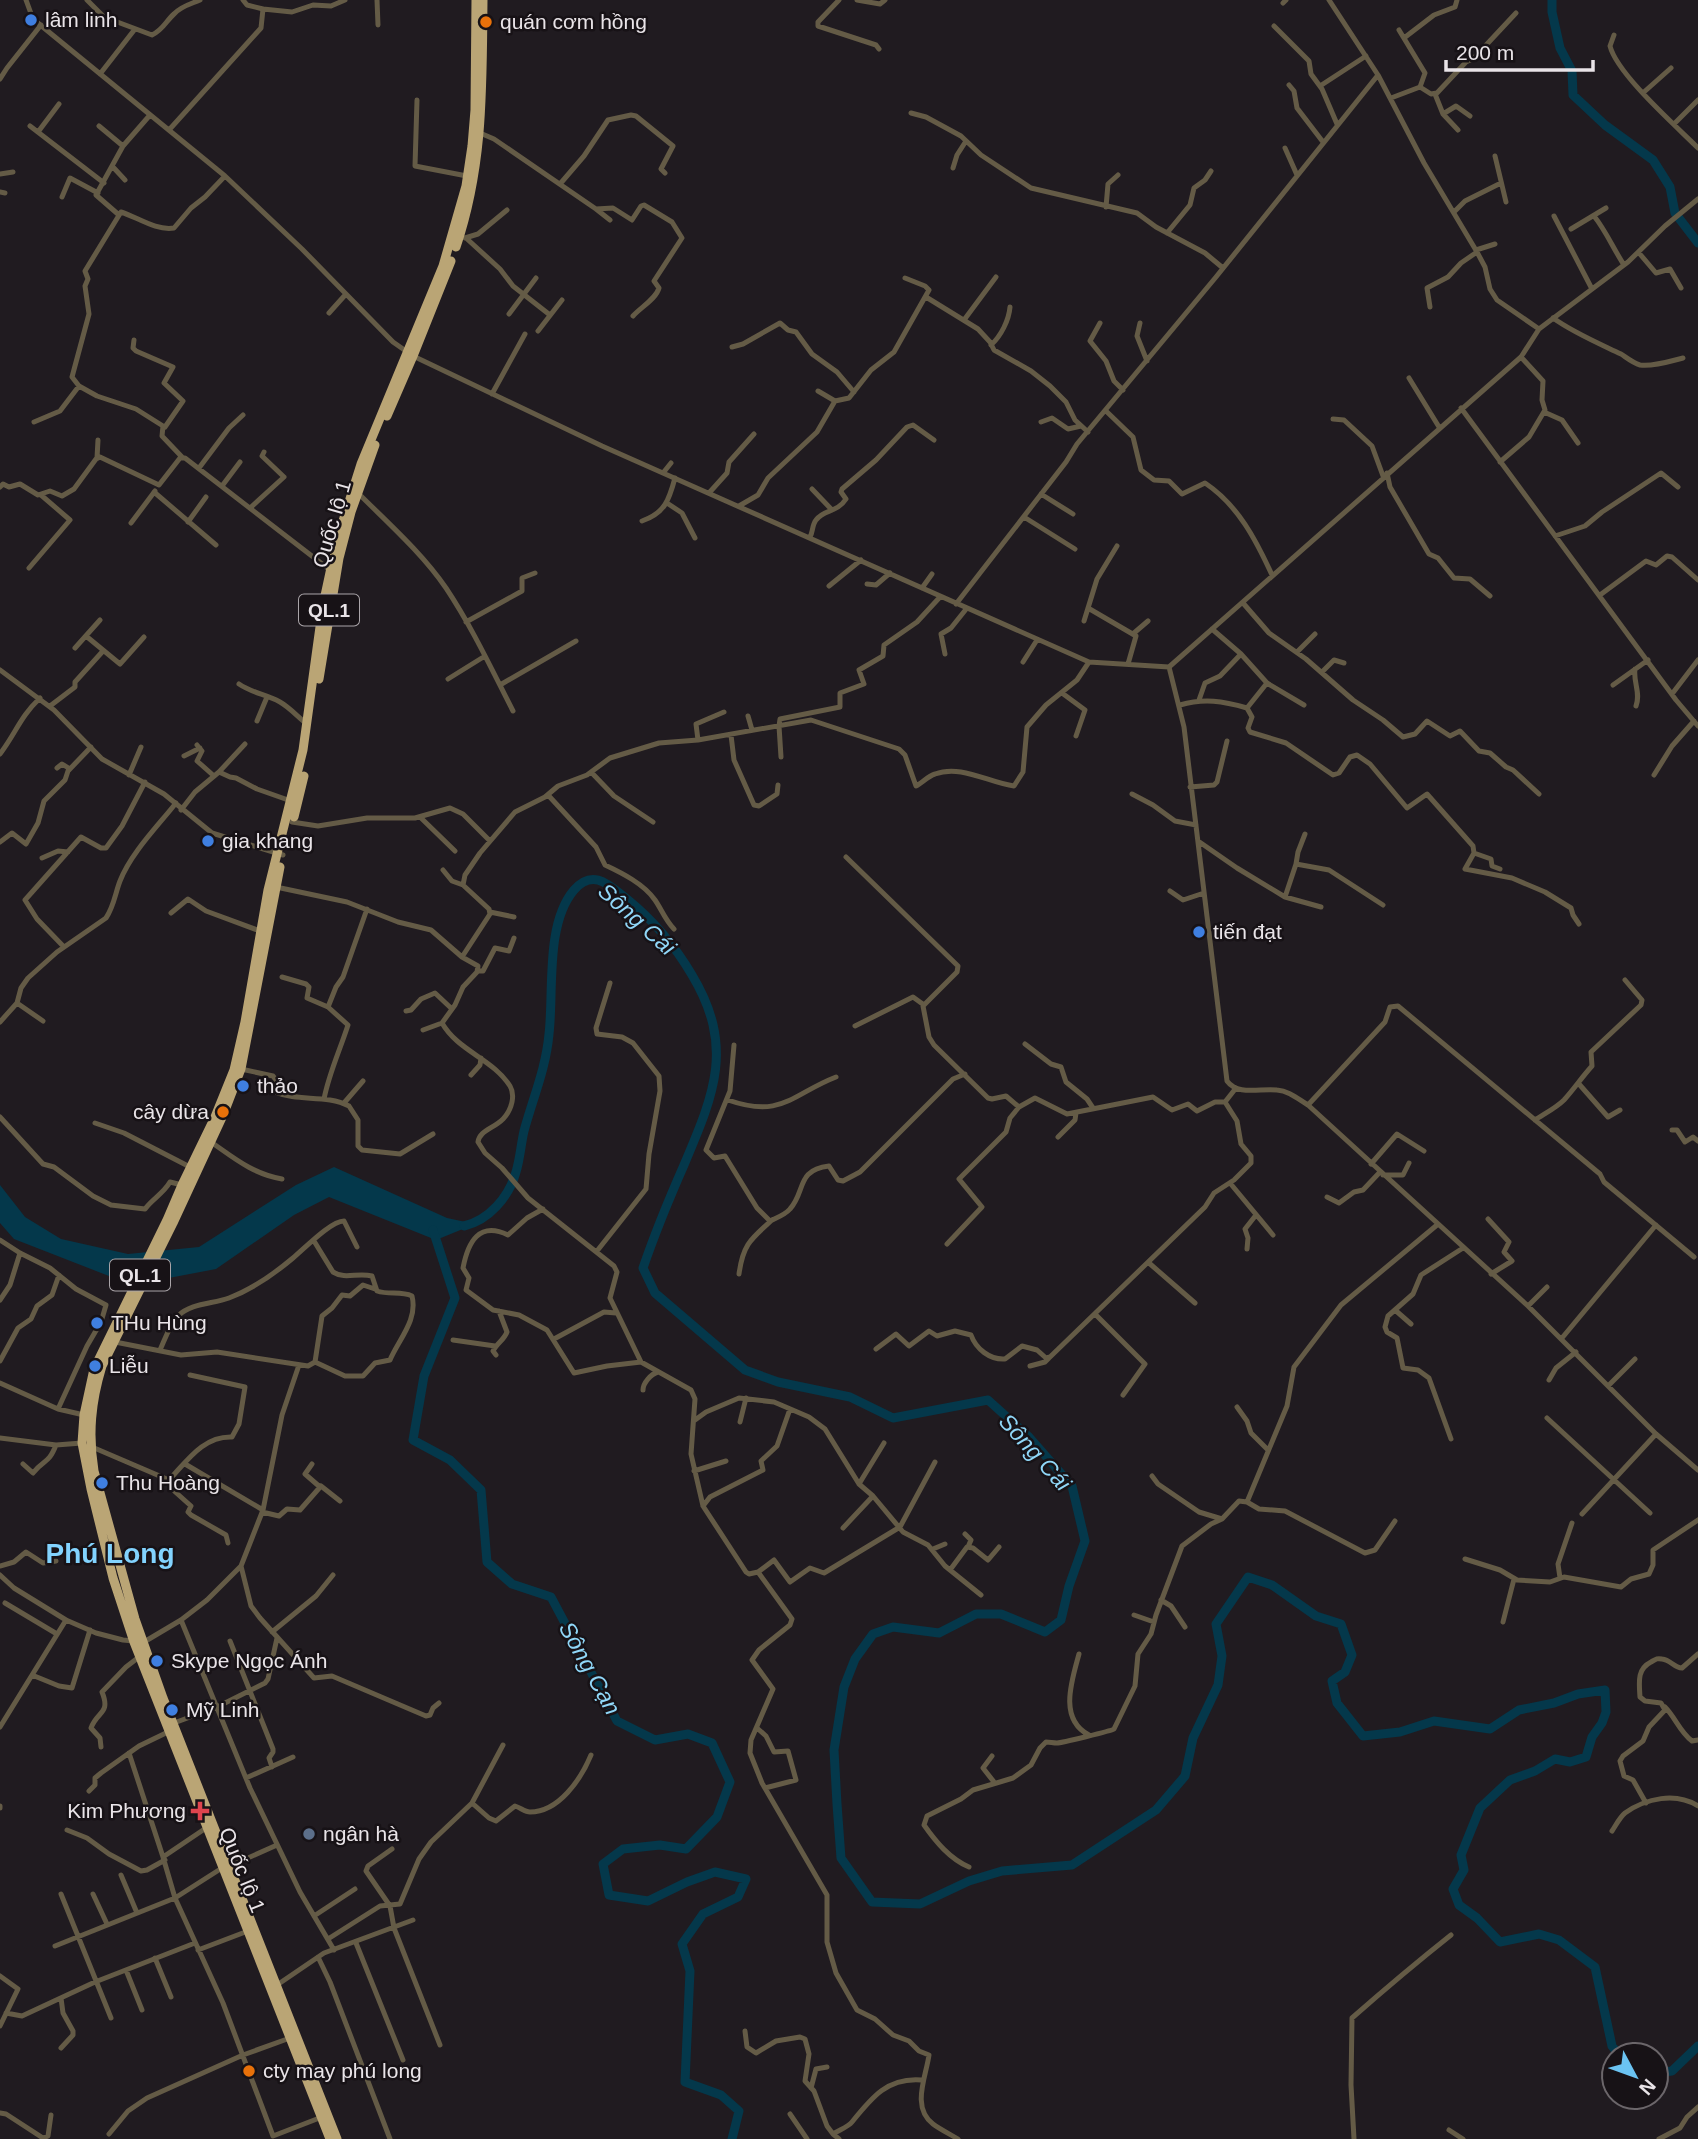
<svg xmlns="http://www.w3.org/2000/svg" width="1698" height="2139" viewBox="0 0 1698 2139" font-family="Helvetica,sans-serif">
<rect width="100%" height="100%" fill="#201b20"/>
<path fill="#04384b" d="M334,1167L447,1218L475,1224L436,1240L329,1197L294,1215L216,1269L132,1285L14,1239L0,1223V1185L25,1217L61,1239L128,1254L199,1247L296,1185Z"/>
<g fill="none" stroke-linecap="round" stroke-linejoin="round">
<path stroke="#04384b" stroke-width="9" d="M1552,0V12L1560,48L1572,71L1573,95L1605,125L1653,160L1670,187L1675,213L1698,243
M464,1226C489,1220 509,1197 516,1172C520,1159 521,1144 524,1131C533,1098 546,1068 549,1034C554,992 545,924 574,890C593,868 609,885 627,899C653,920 675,946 692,975C735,1047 714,1094 684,1165C669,1199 655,1233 643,1268L655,1293L745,1370L778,1382L850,1397L893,1418L988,1400L1028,1436L1072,1486L1085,1541L1069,1586L1061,1620L1045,1632L1001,1614H976L939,1633L893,1627L873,1634L855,1659L844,1687L834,1750L837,1804L841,1858L872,1902L920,1904L969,1881L1002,1871L1072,1865L1156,1810L1185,1776L1193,1738L1218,1685L1222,1656L1216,1624L1248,1577L1272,1585L1316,1616L1341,1624L1352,1655L1345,1672L1332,1681L1337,1703L1363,1736L1400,1732L1434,1721L1490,1729L1519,1710L1554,1703L1578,1694L1605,1690L1606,1712L1602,1723L1592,1737L1586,1757L1570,1762L1555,1759L1535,1771L1510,1780L1480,1808L1461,1855L1464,1870L1453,1889L1459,1905L1477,1918L1500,1942L1539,1934L1559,1940L1595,1967L1612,2046L1619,2055
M433,1230L455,1298L424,1376L413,1440L450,1460L481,1490L487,1562L512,1584L551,1597L617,1721L655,1740L688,1734L712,1743L730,1782L717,1817L686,1849L660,1845L623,1849L603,1864L609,1895L648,1901L687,1882L715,1872L746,1879L738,1897L703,1914L682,1944L690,1971L685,2082L721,2095L739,2111L732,2139
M1656,2073L1672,2071L1698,2046"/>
<path stroke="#645b46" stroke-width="5" d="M26,0L33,19L225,176L302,249L393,342L413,356L602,446L1089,662L1169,667L1521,357L1539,329L1628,262L1665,226L1698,199
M87,0L104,17L152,35C163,30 166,21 174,14C181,6 191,4 200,0
M377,0L378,25
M839,0L818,22V26L876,45L879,49
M857,0L880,4L885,0
M1329,0L1378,75L1424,163L1477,252L1485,267L1490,289L1497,300L1539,329
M1283,3L1286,0
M263,9L292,12L313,5L331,6L345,0
M1274,26L1309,61L1311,74L1322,89L1337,124
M1399,30L1425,73L1420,87
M1614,35L1610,46C1617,74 1676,126 1698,148
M1404,38L1434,15L1455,7L1457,0
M100,74L135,29
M0,79L7,68L41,25
M1289,85L1294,91L1297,108L1323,142
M1320,86L1366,56
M1644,92L1671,68
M1435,94L1443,114L1458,130
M1391,98L1420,87L1431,94L1437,93L1466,62L1474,58L1516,13
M417,100L415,166L467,176
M911,113L926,117L961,136L981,155L1031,188L1137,213L1156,227L1205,253L1223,268
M1443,114L1456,106L1470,116
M1674,124L1698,100
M30,126L104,183
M99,126L123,146
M169,130L261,28L263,9L247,5L243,0
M38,132L59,104
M480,133L494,139L596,209L613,208L632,220L641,206L644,205L672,222L682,238L654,281L659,288C656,299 641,307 633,316
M1285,148L1297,175
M1495,156L1506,202
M113,167L125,180
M953,168L957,155L966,141
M0,174L13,172
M560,184L584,156L608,120L631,115L636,116L673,146L661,169L665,173
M0,192L5,193
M62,197L70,178L98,193
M1106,207L1108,184L1118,175
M596,209L610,220
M1454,212L1465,201L1501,183
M119,215L96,195L123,146L150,115
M1554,216L1592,289
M1594,216C1606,231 1613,248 1624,265
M1571,229L1606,208
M1167,233L1190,205L1194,188L1205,180L1211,171
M465,238L478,234L507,210
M466,238L500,269L513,286L550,315
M1476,250L1495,244
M1639,253L1656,273L1670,269L1681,288
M926,297L978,329L990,342L994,350L1031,371L1050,386L1066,402L1075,420L1088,432
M1430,307L1427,288L1448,277L1461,263L1477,252
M329,313L346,294
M509,314L536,278
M1553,318C1574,333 1598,343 1621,354C1627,358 1633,363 1640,365C1653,367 1671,361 1683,358
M964,320L996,277
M1100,323L1090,341L1106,361L1114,381L1123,390
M1140,323L1137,336L1147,361
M538,331L562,300
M134,340L133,348L136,351L173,367L164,383L183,401L165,427
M991,345C1001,336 1009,320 1010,307
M732,347L743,344L780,323L788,330L796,332L812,354L837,372L854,392
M1409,378L1439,427
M79,386L72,377L89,314L85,286L88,279L85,271L121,212C137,217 156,231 174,228L191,208L205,197L225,176
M818,391L835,401
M492,394L525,334
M1461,408L1676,700L1698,726
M1106,411L1133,437L1141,470L1154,480L1169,481L1182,494L1205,483C1238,505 1256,540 1272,575
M1544,412L1562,420L1578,443
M1333,419L1344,420L1372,446L1383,476
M34,422L60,411L79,386L97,396L136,409L163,426L162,436L182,457
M1041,422L1052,418L1068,429L1081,426
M97,458L98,440
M1500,462L1529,437L1545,410L1542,400L1543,381L1521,357
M199,468L229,428L243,415
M663,473L671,463
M1387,473L1390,487L1429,554L1438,558L1454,578L1470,579L1490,596
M222,486L240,462
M0,487L3,484L9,487L20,484L38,495L50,491L62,496L74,489L96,459L100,457L159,485L180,458H185L330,570
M812,489L832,510
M154,492L216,545
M358,493C388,523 422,553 446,588C472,627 492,670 513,711
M709,493L727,473L729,462L754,434
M1041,494L1073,514
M667,503L682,513L695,538
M739,506L758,495L768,478L817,432L835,401L849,398L871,370L894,352L929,290L925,286L905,278
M250,508L284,477L262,456L264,452
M1024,517L1075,549
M642,521C665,513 669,500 675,478
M188,522L206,497
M131,523L155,491
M1555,536L1585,526L1602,512L1661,473L1678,487
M810,537C813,532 812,525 816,520C824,509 837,513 846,499L841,492L842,489L876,460L907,427L913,425L934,440
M29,568L70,520L41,495
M867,584L876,585L890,573
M829,586L861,560
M922,588L932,574
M1600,595L1646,561L1656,565L1667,556L1672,557L1698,580
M1243,603L1269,633L1306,659L1353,700L1383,720L1403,737L1415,734L1427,721L1450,736L1460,731L1479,751L1490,753L1506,767L1513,770L1539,794
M956,604L1066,462L1077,444L1216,277L1378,75
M1088,608L1136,636L1128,664
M1084,621L1097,579L1117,546
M466,622L522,591V578L535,573
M1212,629L1241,654L1267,683L1304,705
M1134,633L1148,621
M86,636L120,664L144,637
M75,648L100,620
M1297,652L1315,634
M945,654L941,634L951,628L967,608
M1023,662L1037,640
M1169,667L1184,727L1227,1081C1238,1096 1260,1088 1277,1090C1289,1091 1298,1099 1308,1105L1528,1306L1656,1434L1698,1470
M1635,669C1633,682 1641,693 1636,706
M0,670L54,710L102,759L164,794L212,833L283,855
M1322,672L1334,660L1344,663
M448,679L485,656
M1267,683L1247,708L1252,717L1248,728L1250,732L1286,743L1333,775L1339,773L1350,757L1357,755L1370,764L1407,808L1427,794L1473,846L1474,853L1465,869L1512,878L1545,892L1571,908L1573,915L1579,924
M239,684C252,693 265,694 280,702C289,707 298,717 307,724
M500,685L576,641
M1613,685L1648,660
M1062,693L1085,710L1076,736
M1672,694L1698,660
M1199,700L1205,683L1220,676L1241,654
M1180,705C1204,698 1223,701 1247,708
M50,706L75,687V682L103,651
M748,716L752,730
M257,721L267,697
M731,735L734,760L754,805L759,806L777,794L778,785
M698,740L696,724L724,712
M197,745L202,751L197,761L214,776
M0,754C16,733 20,717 40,698
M184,756L200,748
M781,757L779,726L780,719L840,707V693L864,684L859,670L883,656L884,645L917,622L940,597
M57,768L62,764L70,769
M219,772L245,744
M591,772L614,796L653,822
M129,775L141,747
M1654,775L1672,746L1694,721
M1190,787L1214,785L1217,782L1227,741
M1132,794L1153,805L1175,821L1196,825
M548,795L596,847L605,865C622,873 644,884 655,900C662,910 665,920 674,929
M181,810L195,792L219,772L230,777L236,778L257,789L291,801
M420,817L455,851
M292,822L318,826L367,818H415L450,808L463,814L490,841
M1198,841L1237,868L1285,897L1296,864L1329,870L1383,905
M0,842L12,833L26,844L38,823L44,801L65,780L68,771L91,747
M1474,853L1491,859L1492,866L1500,869
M846,857L958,966L957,972L923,1006L929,1037L934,1045L988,1098L992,1099L1006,1096L1019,1107L1035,1098L1067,1114L1153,1097L1172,1110L1188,1104L1197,1111L1215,1102H1225L1236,1088
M42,858L58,851L68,852
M1296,864L1298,852L1305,834
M443,870L452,881L463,885
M276,887L347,902L398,922L431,930L462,957L478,966L477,972L463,987L455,1005L442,1023C458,1051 493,1059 510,1086C513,1091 513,1097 512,1102C506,1129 480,1126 478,1142L485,1153L502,1168L528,1198L614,1266L617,1272L610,1298L641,1362L691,1390L695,1399L691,1454L703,1506L746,1572L749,1574L758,1572L792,1619L790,1625L759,1650L752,1660L773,1689L751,1740L750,1753L762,1783L827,1895V1942L836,1973L857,2010L875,2019L893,2035L909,2041L919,2051L929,2055C926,2077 911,2107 933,2124C941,2130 950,2134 958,2139
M1170,891L1183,900L1204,893
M1285,897L1321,907
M490,912L514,917
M171,913L188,899L206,911L260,931
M64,947L37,919L25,900L81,837L101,848H106L122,826L145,782
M462,957L490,914L489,909L463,885L465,875L480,853L515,812L545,797L558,786L587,775L610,758L659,743L698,740L811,720L899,749L905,755L916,786C922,783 928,776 935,774C961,764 989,783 1014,786L1023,772L1027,727L1046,705L1077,680L1089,662
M478,971H483L495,948L509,951L514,938
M282,977L306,984L309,987L307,998L328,1007L348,1025C340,1050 329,1073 324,1099
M17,1003L43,1021
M328,1007L336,987L343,977L367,909
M406,1011L411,1010L421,999L435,993L452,1009
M0,1022L17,1003L21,988L28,978L57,952L106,918C114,906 115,894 120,881C131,853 157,827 176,803
M855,1026L913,997L924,1005
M423,1030L442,1023
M1025,1044L1051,1064L1061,1067L1066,1082L1087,1099L1093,1108
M734,1045L730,1091L706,1150L714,1158L725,1156L757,1208L770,1221C776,1218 785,1215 790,1209C806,1191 796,1170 829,1166L838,1180L843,1181L860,1172L953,1079L965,1074
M241,1069L273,1076L276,1080L275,1092C298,1102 326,1094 349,1106L358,1120V1146L362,1150L400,1154L433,1134
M471,1075L480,1065L481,1058
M1579,1084L1608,1117L1620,1110
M728,1100C782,1119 792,1094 836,1077
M344,1103L363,1081
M1308,1105L1385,1022L1390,1007L1398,1006L1600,1174L1604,1182L1694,1257
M0,1117L43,1164L54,1167L93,1196L111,1205L145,1209C152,1199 163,1194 170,1182L182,1185
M1535,1120C1544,1114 1556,1108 1564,1100C1574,1089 1582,1077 1592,1066L1591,1052L1641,1005L1642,1000L1625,980
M95,1123L124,1133L190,1167
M1672,1130H1677L1685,1142L1693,1137L1698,1141
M1058,1137L1075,1120L1076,1113
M211,1142C234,1158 253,1174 282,1179
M1371,1164L1397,1134L1424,1151
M1383,1175H1403L1409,1163
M1230,1183L1273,1235
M1327,1197L1339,1203L1354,1192L1363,1190L1380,1172
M543,1209L527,1218L508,1235C479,1221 468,1242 463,1268L469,1278L466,1290L493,1310L519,1315L547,1330L574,1373L607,1366L641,1362
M1488,1219L1509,1242L1504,1252L1512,1261L1491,1274
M0,1240L20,1253L50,1268L76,1289L106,1305L101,1322L87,1346L58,1409
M947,1244L982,1207L959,1179L1006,1132L1010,1118L1019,1107
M1247,1249L1248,1238L1245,1229L1256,1215
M597,1251L646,1189L649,1154L660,1091L659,1076L633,1043L622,1037L597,1034L596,1028L610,983
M1149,1263L1195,1303
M739,1274C743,1244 751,1239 772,1220
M0,1300L10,1285L20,1253
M1528,1306L1547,1287
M1395,1310L1411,1324
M1095,1314L1145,1364L1123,1395
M1562,1338L1656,1225
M554,1339L604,1312L616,1313
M453,1340L495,1346
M115,1342L181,1355L217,1352L308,1366L315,1362L345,1376H363L375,1363L390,1360C399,1339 418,1320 412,1296C401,1291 389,1295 377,1291L372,1276C357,1272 346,1280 333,1272L314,1241
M876,1349L896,1334L909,1346L929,1331L937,1336L955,1331L971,1335C976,1349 990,1360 1005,1359L1022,1346L1037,1350L1046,1358L1050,1357L1205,1207L1214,1193L1234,1180L1251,1163V1156L1241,1144L1237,1121L1225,1102
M160,1350C165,1339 170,1324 178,1316C191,1303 213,1304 229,1298C253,1289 274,1274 293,1258C305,1248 331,1221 344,1221L357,1247
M496,1355L493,1351C497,1343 504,1340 507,1332L499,1311
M0,1361L18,1328L31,1319L37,1306L52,1295L59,1275
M315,1362L322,1316L332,1308L342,1295L350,1296L363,1285L375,1289
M1030,1366L1045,1362L1049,1358
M1549,1380L1556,1368L1576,1352
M0,1383L58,1409L84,1415
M1608,1386L1635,1359
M643,1390C643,1383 651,1374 658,1372
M1237,1407L1247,1421L1251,1433L1268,1450
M1547,1418L1650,1513
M695,1420L706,1412L739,1398L774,1402L809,1417L825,1429L859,1484L873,1496L903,1532L928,1545L945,1566L981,1595
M740,1422L746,1398
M0,1438L56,1445L82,1443
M1451,1439L1429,1378L1418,1370L1403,1368L1397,1338L1387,1332L1385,1327L1388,1316L1413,1294L1421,1275L1463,1248
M92,1447L169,1480C187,1461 203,1436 232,1437L239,1424L245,1387L190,1375
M23,1464L33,1473C45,1458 48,1465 56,1445
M185,1464L263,1510
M312,1464L305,1474L320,1487
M694,1471L726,1461
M1152,1476L1158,1484L1199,1512L1222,1519
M169,1480L172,1489L191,1506L188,1512L191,1515L226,1535L228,1543
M859,1484L884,1443
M1247,1502L1287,1406L1294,1367L1341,1305L1437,1225
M703,1506L710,1497L763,1470L761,1461L777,1446L790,1409
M262,1512L279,1516L287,1509L300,1510L321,1486L340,1501
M1582,1514L1656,1434
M843,1528L873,1496
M965,1534L971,1540L968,1547
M933,1549L945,1544
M1465,1559L1500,1570L1517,1580L1550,1582L1564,1577L1621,1587L1631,1579L1649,1574L1653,1565V1550L1698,1520
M0,1566L14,1562L26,1552L43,1563L56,1561
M241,1566L251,1606L260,1618L314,1678L332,1676L426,1716L430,1715L433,1708L439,1703
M950,1570L967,1547L973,1548L988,1560L999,1547
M758,1572L774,1560L790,1582L810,1568L824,1573L900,1527L935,1462
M0,1575L14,1588L66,1620L96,1633L123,1640L144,1642L181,1620L207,1600L241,1566L263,1510L282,1415L299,1365
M1560,1578L1558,1564L1572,1523
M1161,1600L1171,1606L1185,1627
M5,1603L57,1634
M1134,1615L1154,1622
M181,1620L250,1788L300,1892L334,1950
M1503,1622L1514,1579
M272,1632L316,1596L333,1575
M230,1641L273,1749V1752L269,1758L272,1767
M1079,1654C1072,1680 1058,1719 1089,1735
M32,1675L59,1686L72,1688L90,1630
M1665,1707C1675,1717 1680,1732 1692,1741L1698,1740
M174,1723L217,1707L265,1683L268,1679L277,1638
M0,1727L66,1620
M757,1728L766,1736L774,1752L788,1751L796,1780L765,1788
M101,1747L100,1738L91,1728C97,1711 111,1714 102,1692L126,1667L139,1657
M129,1753L163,1857L206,1828
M992,1756L983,1768L994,1782
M246,1778L293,1757
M89,1791L95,1785V1778L101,1773L139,1746L168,1732
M472,1803L503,1745
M1646,1803L1633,1780L1624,1776L1620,1761L1623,1756L1643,1741L1649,1727L1665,1710L1661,1703L1645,1701L1640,1697C1639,1682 1637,1669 1651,1662C1656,1659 1657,1658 1662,1659C1671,1660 1674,1668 1682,1668L1698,1654
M0,1806V1808
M67,1830L87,1838L109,1854L141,1871L147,1870L165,1860
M1612,1831C1616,1825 1620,1817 1625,1813C1646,1798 1676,1792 1698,1806
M392,1849L368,1866L366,1871L390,1906L394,1928L440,2045
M163,1857L175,1898L223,2003L273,2136L322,2117
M230,1866L277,1845
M969,1867C950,1859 936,1842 924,1825L927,1816L961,1799L973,1790L1013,1778L1031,1765L1040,1748L1046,1742C1050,1742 1053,1743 1057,1743C1061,1743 1111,1731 1114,1729L1135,1686L1138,1654L1151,1634L1156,1615L1182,1546L1211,1524L1222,1519L1239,1501L1247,1502L1259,1509L1285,1511L1365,1553L1375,1550L1395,1521
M121,1875L137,1913
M61,1894L111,2018
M93,1894L107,1924
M314,1916L355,1889
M328,1939L380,1906L400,1904L419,1859L431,1842L472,1803L489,1818L496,1821L515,1806C521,1808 525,1812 530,1812C559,1812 581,1779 591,1755
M356,1943L403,2060
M55,1946L175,1898L222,1868
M198,1950L248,1931
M318,1957L330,1982L390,2139
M155,1958L171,1997
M126,1970L142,2010
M0,1976L18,1989L0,2026
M277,1985L324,1953L413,1920
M61,1998L63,2013L73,2031V2035L61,2048
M6,2013L22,2016L95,1982L195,1943
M745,2031L747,2047L756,2053L776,2041L800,2037L805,2039L809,2054L805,2081L814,2091L827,2126L833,2134
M811,2088L816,2069L827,2067
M0,2113L6,2114L43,2138L48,2136L51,2115
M790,2114L807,2139
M1449,2130L1463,2139
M109,2134L128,2111L147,2098L243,2055L290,2038
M839,2139L833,2134C839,2130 848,2127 852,2122C872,2097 888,2077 922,2080
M1354,2139L1351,2085L1352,2018C1385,1989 1417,1962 1451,1935
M1659,2139L1680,2128L1687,2117L1698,2107"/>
<path stroke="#baa575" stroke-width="9" d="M456,247C484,164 482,86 483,0
M387,416L413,356L451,261
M319,679L339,558L351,512L375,445
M294,817L304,776
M280,867L241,1069L224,1113L173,1223L102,1366C91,1402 88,1434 94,1471L135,1619L163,1698L337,2139
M330,2139L134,1642L113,1578L91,1489L82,1443L84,1415L94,1369L167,1220L182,1185L215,1117L234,1070L245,1022L268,890L303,750L323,605L337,540L361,464L443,266L466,186L472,146L475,110L476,0"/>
</g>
<g fill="#3f7fe0" stroke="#171216" stroke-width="2.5">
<circle cx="31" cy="20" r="7"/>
<circle cx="208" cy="841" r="7"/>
<circle cx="1199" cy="932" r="7"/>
<circle cx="243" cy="1086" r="7"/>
<circle cx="97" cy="1323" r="7"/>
<circle cx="95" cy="1366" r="7"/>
<circle cx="102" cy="1483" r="7"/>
<circle cx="157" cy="1661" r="7"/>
<circle cx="172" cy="1710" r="7"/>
</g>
<g fill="#e8710a" stroke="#171216" stroke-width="2.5">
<circle cx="486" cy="22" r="7"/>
<circle cx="223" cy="1112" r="7"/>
<circle cx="249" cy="2071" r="7"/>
</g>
<path fill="#e0444e" stroke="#171216" stroke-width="2.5" d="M196.5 1800.5h7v7h7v7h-7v7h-7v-7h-7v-7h7z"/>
<circle fill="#5c6f8a" stroke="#171216" stroke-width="2.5" cx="309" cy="1834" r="7"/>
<g text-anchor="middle" stroke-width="5" stroke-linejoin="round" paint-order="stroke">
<g fill="#171216" stroke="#aaa5a9" stroke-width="2">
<rect x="299" y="594.5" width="60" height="31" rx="5"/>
<rect x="110" y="1259.5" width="60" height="31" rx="5"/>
</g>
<g font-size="19" font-weight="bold" fill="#e9e4e8">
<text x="329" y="617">QL.1</text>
<text x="140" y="1282">QL.1</text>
</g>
<g font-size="21" fill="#e9e4e8" stroke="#171216" text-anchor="start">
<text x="45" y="27">lâm linh</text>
<text x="500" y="29">quán cơm hồng</text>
<text x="222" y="848">gia khang</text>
<text x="1213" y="939">tiến đạt</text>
<text x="257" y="1093">thảo</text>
<text x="209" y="1119" text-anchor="end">cây dừa</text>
<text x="111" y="1330">THu Hùng</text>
<text x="109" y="1373">Liễu</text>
<text x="116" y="1490">Thu Hoàng</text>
<text x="171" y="1668">Skype Ngọc Ánh</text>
<text x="186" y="1717">Mỹ Linh</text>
<text x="186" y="1818" text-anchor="end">Kim Phương</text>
<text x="323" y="1841">ngân hà</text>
<text x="263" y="2078">cty may phú long</text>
</g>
<g font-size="21" fill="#e9e4e8" stroke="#171216">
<text transform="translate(332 524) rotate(-74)" y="7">Quốc lộ 1</text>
<text transform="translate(242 1870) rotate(68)" y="7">Quốc lộ 1</text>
</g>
<g font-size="23" font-style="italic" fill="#90d7f8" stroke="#171216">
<text transform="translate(637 919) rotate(42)" y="8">Sông Cái</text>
<text transform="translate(1035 1452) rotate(48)" y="8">Sông Cái</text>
<text transform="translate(590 1668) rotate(61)" y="8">Sông Cạn</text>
</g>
<g font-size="28" font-weight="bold" fill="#82d3fe" stroke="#171216">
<text x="110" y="1563">Phú Long</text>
</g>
</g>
<g transform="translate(1635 2076) rotate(131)"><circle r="33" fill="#171216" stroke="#6b666a" stroke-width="2"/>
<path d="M0-5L12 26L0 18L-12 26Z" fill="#6bc3f2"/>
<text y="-10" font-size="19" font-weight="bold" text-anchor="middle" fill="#e9e4e8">N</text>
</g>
<path d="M1446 60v10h147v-10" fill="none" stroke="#e9e4e8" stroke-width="3.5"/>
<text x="1456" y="60" font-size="21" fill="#e9e4e8" stroke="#171216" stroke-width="5" paint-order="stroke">200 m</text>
</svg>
